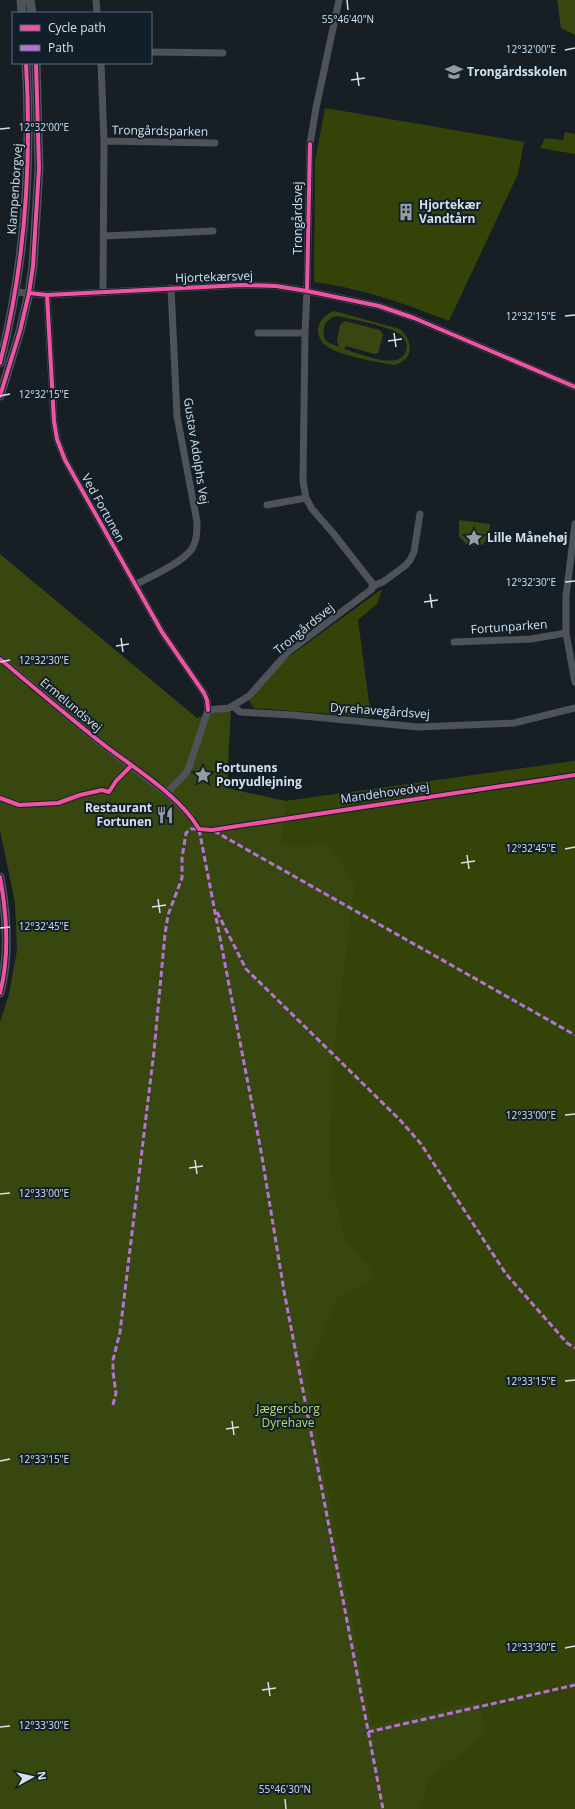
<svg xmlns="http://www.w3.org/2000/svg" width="575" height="1809" viewBox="0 0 575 1809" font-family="'Open Sans',sans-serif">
<rect width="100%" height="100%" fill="#171e24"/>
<path fill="#38470f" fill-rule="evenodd" d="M557,0H575V35L561,28Z
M334,311L400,329C413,340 415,360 394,365C378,362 338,356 325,345C320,341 318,335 318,329C319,319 327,314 334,311ZM336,316C349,318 392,327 401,335C406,339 408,345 406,351C399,372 359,353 344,349L346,346L374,354L378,353L383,335L380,330L345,321L340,325L337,341L339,347L327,342L324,337C322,327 326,319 336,316Z
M459,520L490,524L489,537L482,545L469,546L459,537Z
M0,554L197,718L231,707L227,788L286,801L575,761V1809H0V1022L9,994L17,950L15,903L0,830Z"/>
<path fill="#344408" d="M325,108L524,142L518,174L449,321C405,304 362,288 314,282L315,161Z
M565,132L575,134V154L540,148L545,138L563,140Z
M382,589L377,604L358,620L371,717L254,708L249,701L283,661Z
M575,761V1809H420L429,1780L485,1734L480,1701L372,1725L306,1374L337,1299L377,1277L345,1240L329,1169L333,1056L355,885L330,845L281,846L286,801Z"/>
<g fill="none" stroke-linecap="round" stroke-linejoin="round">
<path stroke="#4d5358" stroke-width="7" d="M96,0L97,13
M151,52L223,53
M101,63L104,141L103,291
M104,141L215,143
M104,236L213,231
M16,292L47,295L242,285L276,286L307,291L379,306L414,318L575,387
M47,295L54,421L57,439L65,460L162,632L204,693L207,700L208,710L190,764L186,773L167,793
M258,333H305
M267,505L306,498
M575,524L566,596V633L575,682
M135,585C151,576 180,564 191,550C197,542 197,532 197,522L177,416L171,288
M373,586L383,582L406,565L410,560L414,552L420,514
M454,642L531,639L566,633
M0,659L98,741L167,793L191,816
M233,706L240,712L293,715L418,727L514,723L575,708
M208,710L229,708L249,696L288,652L372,589V583L333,533L312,509L306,498L303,481L305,333L307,291L310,144L316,108L339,0"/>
<path stroke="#4d5358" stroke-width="9" d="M21,0L22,13
M30,0L32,13
M0,363C25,265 32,164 26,63
M0,396L20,331L29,293L33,266L39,168L36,63
M0,877C7,915 10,955 0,993"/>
<path stroke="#b673d3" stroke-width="3" stroke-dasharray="6 3" stroke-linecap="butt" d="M214,831L575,1035
M217,912L246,969L399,1119L421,1144L506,1274L567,1343L575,1348
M113,1405L116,1393L113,1372V1360L120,1332L154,1051L165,934L168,915L182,878V858L186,833L191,829H199L261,1151L284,1291L383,1809
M368,1732L575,1685"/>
<g stroke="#111f2a" stroke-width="6">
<path id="cycleway" d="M307,291L310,144
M29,293L47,295L242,285L276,286L307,291L379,306L414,318L575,387
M47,295L54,421L57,439L65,460L162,632L204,693L207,700L208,710
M0,363C25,265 32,164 26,63
M0,396L20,331L29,293L33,266L39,168L36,63
M0,659C33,687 65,714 99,741C130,766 179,794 199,829L212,830L575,775
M0,798L19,805L58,803L80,795L102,790L109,792L116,781L131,766
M0,877C7,915 10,955 0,993"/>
</g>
<use href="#cycleway" stroke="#f153a3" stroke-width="4"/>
</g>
<path fill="none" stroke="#d7e0e7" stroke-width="1.5" d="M347,0L348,10M565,50L575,48M357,72L359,86M351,80L365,78M0,129L10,128M565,316L575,315M394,333L396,347M388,341L402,339M0,396L10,394M565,582L575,581M430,594L432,608M424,602L438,600M121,638L123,652M116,646L129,644M0,662L10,660M565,849L575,847M467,855L469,869M461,863L475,861M158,899L160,913M152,907L166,905M0,928L10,927M565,1115L575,1114M195,1160L197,1174M189,1168L203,1166M0,1194L10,1193M565,1381L575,1380M232,1421L234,1435M226,1429L239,1427M0,1461L10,1459M565,1648L575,1646M268,1682L270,1696M262,1690L276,1688M0,1727L10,1726M285,1799L286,1809"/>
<defs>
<g id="school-bare" transform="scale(1.38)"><path d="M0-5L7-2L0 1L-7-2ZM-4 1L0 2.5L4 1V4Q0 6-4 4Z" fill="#949ca3" stroke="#111f2a" stroke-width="2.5" paint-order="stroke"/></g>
<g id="building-bare" transform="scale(1.38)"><path d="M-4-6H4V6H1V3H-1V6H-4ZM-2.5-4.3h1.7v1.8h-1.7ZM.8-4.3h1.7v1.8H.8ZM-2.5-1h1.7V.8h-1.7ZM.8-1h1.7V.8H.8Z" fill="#949ca3" stroke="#111f2a" stroke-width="2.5" paint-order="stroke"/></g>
<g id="sight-bare" transform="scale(1.38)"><path d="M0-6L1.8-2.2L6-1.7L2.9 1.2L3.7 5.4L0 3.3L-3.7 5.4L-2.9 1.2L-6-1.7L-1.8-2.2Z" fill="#949ca3" stroke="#111f2a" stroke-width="2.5" paint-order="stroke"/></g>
<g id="restaurant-bare" transform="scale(1.38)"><path d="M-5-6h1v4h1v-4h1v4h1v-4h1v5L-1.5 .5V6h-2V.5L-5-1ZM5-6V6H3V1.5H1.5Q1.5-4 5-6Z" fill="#949ca3" stroke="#111f2a" stroke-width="2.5" paint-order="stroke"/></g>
</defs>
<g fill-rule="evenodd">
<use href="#school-bare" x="454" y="72"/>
<use href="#building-bare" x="406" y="212"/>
<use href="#sight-bare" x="474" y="538"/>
<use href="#sight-bare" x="203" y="775"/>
<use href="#restaurant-bare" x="165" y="815"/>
</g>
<g text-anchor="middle" stroke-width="4" stroke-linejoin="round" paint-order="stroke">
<g font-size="12" font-weight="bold" fill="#d7e0e7" stroke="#111f2a" text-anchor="start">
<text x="467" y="76">Trongårdsskolen</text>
<text x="419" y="209">Hjortekær<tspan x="419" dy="14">Vandtårn</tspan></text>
<text x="487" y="542">Lille Månehøj</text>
<text x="216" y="772">Fortunens<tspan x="216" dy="14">Ponyudlejning</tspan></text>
<text x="152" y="812" text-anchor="end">Restaurant<tspan x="152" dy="14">Fortunen</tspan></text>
</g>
<g font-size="12" fill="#d7e0e7" stroke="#111f2a">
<text transform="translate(160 131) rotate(1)" y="4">Trongårdsparken</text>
<text transform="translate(15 189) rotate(-86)" y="4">Klampenborgvej</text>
<text transform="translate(298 218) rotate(-90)" y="4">Trongårdsvej</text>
<text transform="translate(214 277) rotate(-2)" y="4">Hjortekærsvej</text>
<text transform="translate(196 451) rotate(81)" y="4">Gustav Adolphs Vej</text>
<text transform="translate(103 508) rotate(61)" y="4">Ved Fortunen</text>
<text transform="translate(509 627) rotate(-4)" y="4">Fortunparken</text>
<text transform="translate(304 629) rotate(-39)" y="4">Trongårdsvej</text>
<text transform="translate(71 705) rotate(40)" y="4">Ermelundsvej</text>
<text transform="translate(380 711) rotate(4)" y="4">Dyrehavegårdsvej</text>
<text transform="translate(385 793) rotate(-8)" y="4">Mandehovedvej</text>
</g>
<g font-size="12" fill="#b9da6a" stroke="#111f2a">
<text x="288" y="1413">Jægersborg<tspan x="288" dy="14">Dyrehave</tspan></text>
</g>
</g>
<g font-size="10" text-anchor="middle" fill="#d7e0e7" stroke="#111f2a" stroke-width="4" stroke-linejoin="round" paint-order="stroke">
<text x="348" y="23">55°46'40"N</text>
<text x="531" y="53">12°32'00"E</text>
<text x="44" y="131">12°32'00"E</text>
<text x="531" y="320">12°32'15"E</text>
<text x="44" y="398">12°32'15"E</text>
<text x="531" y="586">12°32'30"E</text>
<text x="44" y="664">12°32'30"E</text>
<text x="531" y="852">12°32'45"E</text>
<text x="44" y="930">12°32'45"E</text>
<text x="531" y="1119">12°33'00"E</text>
<text x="44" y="1197">12°33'00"E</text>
<text x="531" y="1385">12°33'15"E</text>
<text x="44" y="1463">12°33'15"E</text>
<text x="531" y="1651">12°33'30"E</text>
<text x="44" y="1729">12°33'30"E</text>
<text x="285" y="1793">55°46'30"N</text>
</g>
<rect x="12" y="12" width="140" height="52" fill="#111f2a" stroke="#606c76"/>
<rect x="20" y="25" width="20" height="6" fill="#f153a3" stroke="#606c76"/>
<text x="48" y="32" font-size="12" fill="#d7e0e7">Cycle path</text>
<rect x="20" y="45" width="20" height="6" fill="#b673d3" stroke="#606c76"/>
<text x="48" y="52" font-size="12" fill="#d7e0e7">Path</text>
<g transform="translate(32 1777) rotate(82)" stroke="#111f2a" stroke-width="3" paint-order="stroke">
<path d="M0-3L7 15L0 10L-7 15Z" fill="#d7e0e7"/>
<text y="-6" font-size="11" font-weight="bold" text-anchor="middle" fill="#d7e0e7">N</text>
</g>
</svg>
